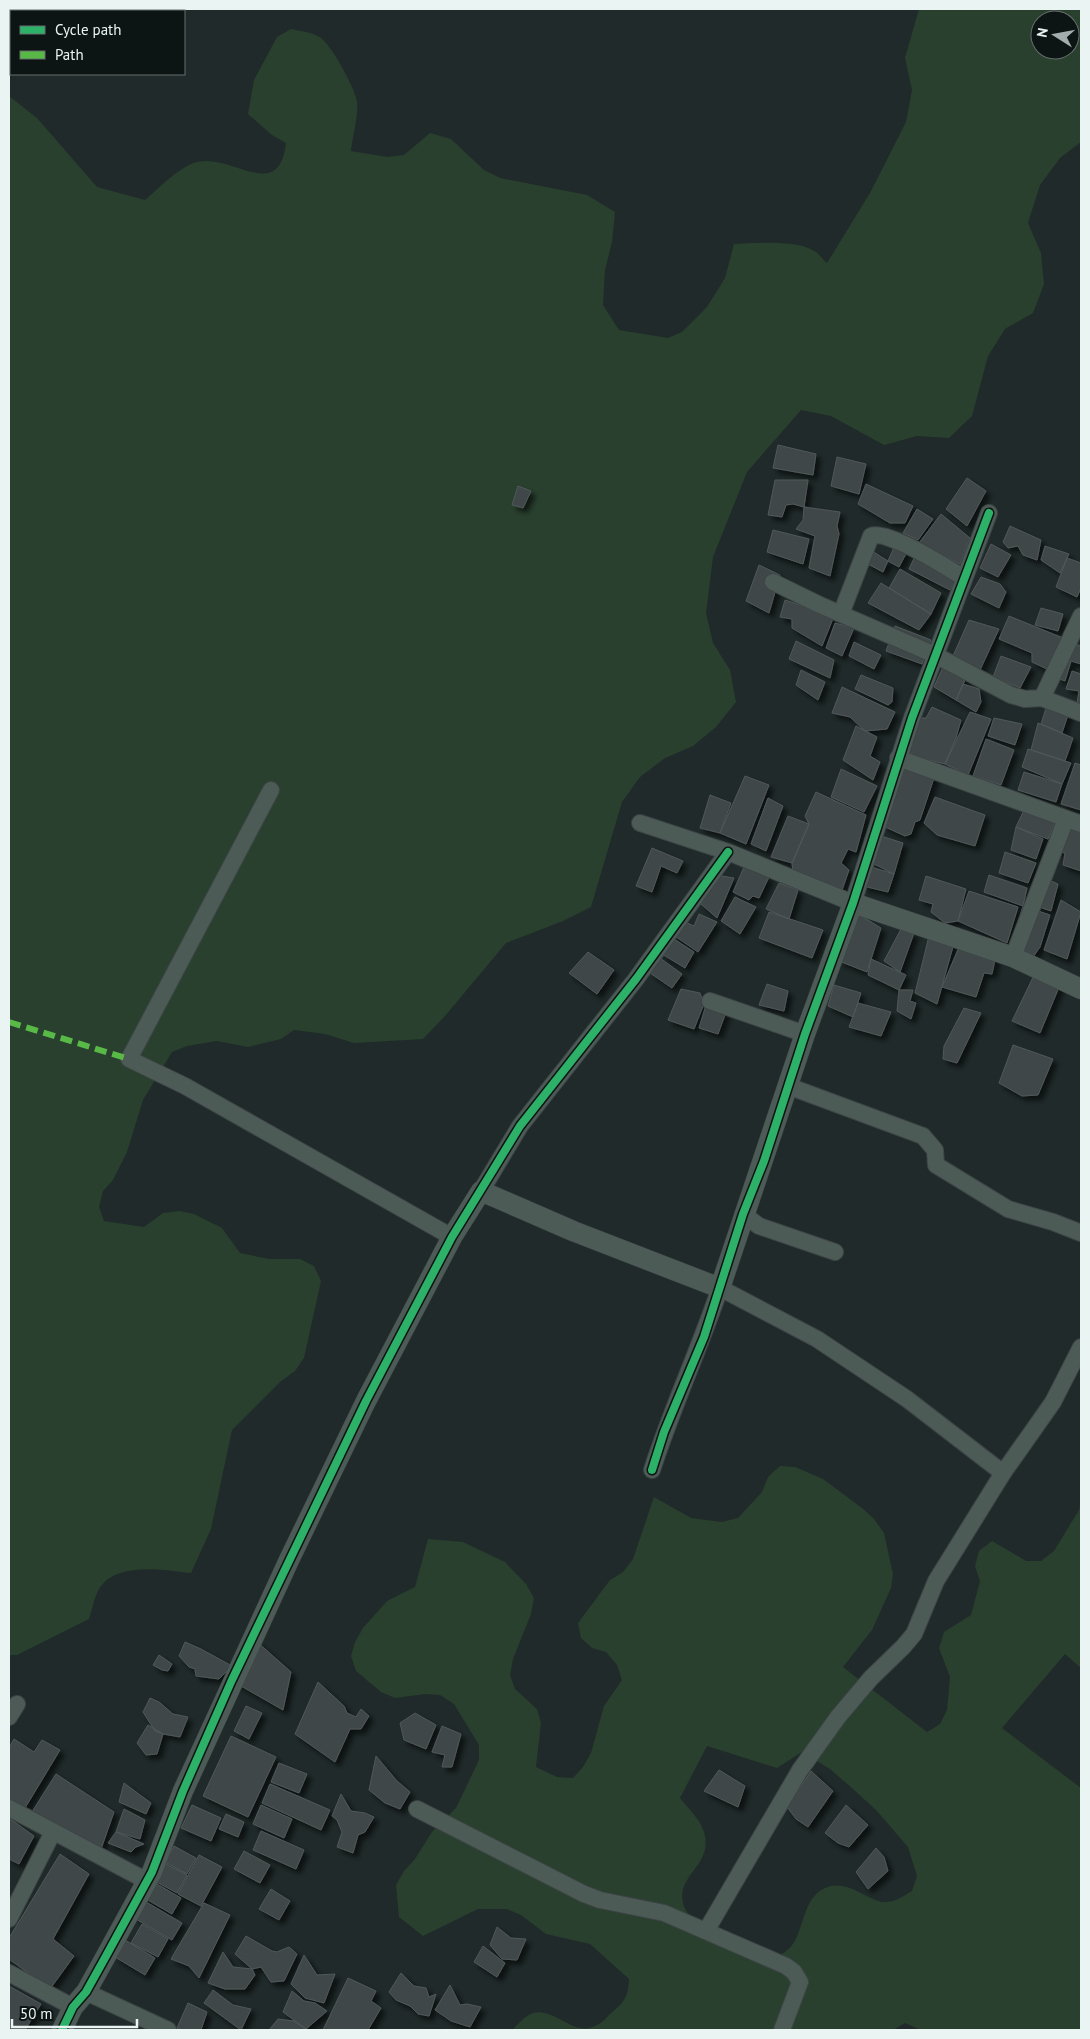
<svg xmlns="http://www.w3.org/2000/svg" width="1090" height="2039" viewBox="0 0 1090 2039" font-family="'PT Sans',sans-serif">
<defs>
<filter id="shadow"><feDropShadow dx="4.5" dy="4.5" stdDeviation="2.5" flood-color="#0009"/></filter>
</defs>
<rect width="100%" height="100%" fill="#202a2a"/>
<path fill="#29402e" fill-rule="evenodd" d="M919,9H1081V142L1060,158L1040,185L1028,223L1041,253L1044,284L1033,313L1005,329L988,356L972,416L949,438L917,436L884,445L831,416L801,410L747,472L713,557L706,613L713,643L730,670L736,702L716,727L693,746L665,758L640,777L622,802L591,907L563,921L506,943L445,1016L423,1039L354,1043L325,1034L294,1030L281,1039L248,1047L217,1041L187,1046L172,1052L143,1100L127,1152L113,1180L103,1191L99,1207L104,1221L144,1227L163,1213L180,1211L194,1214L222,1228L240,1253L269,1259H300L314,1266L321,1281L304,1358L295,1371L280,1382L232,1430L211,1529L191,1573C165,1570 116,1561 99,1589C94,1598 92,1610 89,1619L17,1655H9V96L37,118L97,187L145,200C159,188 180,166 197,162C232,153 279,204 286,143L272,135L248,114L254,80L277,37L291,29C301,31 312,32 321,38C332,46 355,88 357,102C359,112 352,140 351,151L387,157L404,155L430,133L451,139L484,170L500,178L587,195L615,212L612,242L605,270L603,305L619,330L668,338L682,332L707,307L725,278L734,244C756,243 798,239 816,252C820,255 823,260 827,263L870,193L906,122L912,90L905,58ZM1040,20H1070V50H1040Z
M780,1466L795,1467L823,1479L862,1508L874,1519L884,1533L893,1574L891,1588L872,1630L843,1667L927,1732L940,1724L947,1710L950,1677L939,1648L944,1632L971,1615L980,1581L975,1566L979,1551L992,1541L1026,1561H1041L1054,1551L1079,1510L1081,1501V1668L1065,1654L1002,1728L1081,1788V2030H921L905,2023L893,2030H512C518,2024 525,2016 533,2013C554,2007 574,2037 595,2026C601,2024 606,2018 610,2014C625,2002 628,1997 629,1979L590,1944L546,1934L521,1915L507,1909H478L423,1936L399,1917L396,1885L404,1871L415,1859L432,1832L456,1808L479,1760V1745L454,1704L440,1695L425,1694L395,1698L381,1692L356,1671L351,1656L355,1642L363,1628L387,1601L415,1587L428,1539L463,1542L505,1562L526,1584L534,1598L531,1614L513,1659L510,1675L515,1689L537,1709L541,1723L536,1767L557,1777L573,1778L583,1767L591,1753L604,1706L622,1680L617,1665L606,1652L592,1648L581,1638L578,1623L610,1580L623,1572L633,1559L654,1497L691,1518L722,1522L738,1518L762,1492L768,1477ZM707,1746L777,1768L802,1752L830,1769L853,1789L876,1810L908,1847L917,1876L912,1891C904,1896 894,1903 884,1902C866,1900 847,1878 825,1888C799,1900 806,1938 785,1952C781,1955 775,1957 771,1959L690,1917C688,1913 684,1908 683,1903C676,1875 714,1865 704,1832C700,1819 688,1808 680,1798Z"/>
<path fill="#404749" stroke="#505859" filter="url(#shadow)" d="M778,445L816,454L813,475L773,468Z
M837,457L866,464L859,494L831,486Z
M967,478L986,491L967,526L946,509Z
M775,480H808L804,507L793,504L786,505L782,517L768,515Z
M866,484L913,506L905,523H890L858,504Z
M518,486L531,491L523,508L512,505Z
M804,507L840,512L837,526L839,534L830,576L809,568L815,536L796,529L803,520Z
M917,509L933,519L918,540L903,533Z
M941,514L970,538L960,564L919,543Z
M1010,526L1041,540L1037,560L1023,555L1018,546L1008,548L1003,542Z
M773,530L809,539L803,564L767,552Z
M991,544L1011,555L998,577L980,568Z
M895,545L908,550L899,567L888,561Z
M1045,546L1069,554L1060,573L1041,560Z
M919,548L962,568L950,590L909,569Z
M872,551L888,561L883,572L866,563Z
M1067,558L1081,563V588L1077,597L1056,587Z
M759,565L780,575L769,613L746,601Z
M900,569L941,593L931,614L889,588Z
M981,577L1000,584L1006,592L999,608L971,594Z
M881,583L931,614L919,630L868,603Z
M785,600L834,616L822,646L792,628V619L780,617Z
M1041,608L1063,614L1058,631L1035,625Z
M1009,616L1063,638L1049,670L1032,662V653L999,639Z
M969,620L999,629L980,670L953,656Z
M835,623L854,628L842,656L826,648Z
M895,626L931,640L922,664L886,651Z
M796,641L834,660L830,678L789,659Z
M854,642L881,655L874,669L849,656Z
M1073,643L1081,646V664L1071,661L1065,681L1057,678Z
M1001,656L1031,667L1020,688L993,677Z
M944,665L967,676L956,700L934,687Z
M801,670L825,682L818,700L796,685Z
M1072,671L1081,674V704L1077,703L1079,691L1066,689Z
M861,675L893,688L892,702L888,705L855,689Z
M963,684L979,689L981,702L976,712L956,700Z
M842,687L895,712L887,729L865,731L850,717L832,713Z
M1047,705L1069,712L1062,733L1041,724Z
M932,707L961,720L956,738L945,764L917,757L905,750L917,718H926Z
M970,712L991,719L968,775L945,764Z
M994,718L1022,724L1015,745L988,736Z
M1038,723L1073,738L1065,761L1031,750Z
M856,726L877,737L870,756L880,762L873,780L843,760Z
M986,739L1014,750L1001,785L973,776Z
M1028,749L1071,763L1062,784L1022,767Z
M902,763L935,775L920,820L915,822L911,834L905,836L883,826Z
M1075,763L1081,765V810L1061,804Z
M841,769L877,786L864,812L831,797Z
M1024,772L1062,784L1056,802L1018,790Z
M745,776L769,785L746,844L720,833Z
M816,792L866,815L856,852L848,849L841,863L849,870L841,893L793,872L792,863L809,824L805,816Z
M710,795L731,803L720,833L700,828Z
M935,797L985,815L975,846L937,835L924,823Z
M768,798L783,806L766,851L751,844Z
M1025,808L1057,819L1048,839L1016,827Z
M788,816L809,824L792,863L771,857Z
M1059,822L1081,828V871L1063,865L1065,853L1047,849Z
M1016,827L1043,839L1036,859L1011,850Z
M881,836L903,843L894,874L872,863Z
M652,848L683,861L677,873L661,866L652,892L636,886Z
M1005,852L1036,863L1028,883L999,873Z
M868,866L894,874L888,892L863,886Z
M744,867L769,877L759,898L753,896L749,900L733,892Z
M716,875L734,878L717,918L701,904Z
M989,875L1027,888L1023,906L984,892Z
M926,876L966,889L958,921L945,923L931,912L933,904L919,900Z
M1040,876L1058,884L1051,911L1030,904Z
M779,883L798,890L789,919L766,909Z
M969,891L1018,907L1007,943L958,921Z
M735,897L756,907L740,934L721,921Z
M1061,900L1081,912L1067,959L1044,950Z
M1023,906L1050,915L1040,947L1033,957L1011,948Z
M769,912L823,930L812,958L759,938Z
M699,914L717,922L698,952L672,934L683,921L694,926Z
M858,914L881,928L867,972L839,961Z
M901,929L914,933L900,972L884,961Z
M929,936L954,943L937,1004L915,993Z
M674,939L694,952L685,968L662,954Z
M960,945L996,955L992,974L984,973L976,997L942,987Z
M588,952L614,970L597,994L569,973Z
M660,958L682,974L672,988L650,973Z
M871,959L906,975L899,990L868,975Z
M1036,971L1062,980L1040,1033L1012,1021Z
M767,984L788,991L784,1011L759,1005Z
M834,985L861,993L853,1017L828,1006Z
M681,989L700,993L704,1004L694,1029L668,1020Z
M899,990H913L910,1001L916,1003L911,1019L897,1011Z
M858,1003L891,1012L881,1036L849,1027Z
M706,1005L726,1012L718,1034L699,1028Z
M964,1008L981,1013L957,1063L943,1059L944,1046Z
M1013,1045L1053,1059L1038,1095L1022,1096L999,1083Z
M256,1641L291,1672L283,1710L234,1682Z
M185,1642L201,1649L232,1666L219,1679L196,1676L195,1669L189,1667L179,1656Z
M159,1655L172,1664L168,1671L162,1670L153,1665Z
M318,1682L344,1706L347,1713L356,1717L361,1709L369,1716L361,1729H350L335,1762L295,1734Z
M150,1698L159,1702L173,1714L188,1717L180,1737L163,1734L155,1731L143,1712Z
M246,1706L262,1713L249,1739L234,1731Z
M415,1713L436,1725L426,1749L404,1740L400,1723Z
M148,1725L163,1734L157,1754L146,1755L137,1743Z
M442,1726L461,1734L452,1767H442L445,1755L432,1752Z
M231,1736L276,1757L248,1817L203,1796Z
M14,1739L34,1752L42,1740L60,1750L25,1808L9,1799V1748Z
M376,1756L397,1781L410,1792L400,1809L385,1803L369,1790Z
M279,1763L307,1774L299,1793L271,1782Z
M719,1770L745,1786L738,1807L704,1791Z
M811,1771L833,1791L808,1827L796,1819L787,1807Z
M56,1774L114,1812L101,1849L32,1812Z
M124,1783L151,1803L146,1814L119,1802Z
M270,1784L330,1810L321,1830L262,1803Z
M341,1794L351,1811L365,1813L374,1817L365,1832L358,1835L353,1853L337,1847L342,1832L337,1820L332,1816Z
M192,1805L221,1818L211,1841L181,1828Z
M261,1805L292,1819L284,1838L253,1824Z
M846,1805L868,1825L849,1847L838,1843L825,1833Z
M124,1809L145,1820L140,1839L116,1832Z
M226,1814L244,1822L238,1837L219,1829Z
M9,1818L34,1836L19,1864L9,1859Z
M261,1831L304,1850L296,1869L253,1850Z
M116,1832L144,1844L136,1847L131,1852L108,1843Z
M174,1846L196,1858L187,1874L165,1862Z
M876,1848L884,1857L888,1871L868,1889L856,1872Z
M244,1851L270,1865L260,1883L234,1869Z
M60,1854L89,1874L53,1939L74,1956L50,1989L9,1959V1938Z
M199,1855L222,1867L201,1906L178,1894Z
M160,1861L187,1875L177,1893L151,1879Z
M150,1880L181,1898L172,1914L141,1896Z
M271,1889L290,1901L279,1920L259,1909Z
M146,1902L182,1923L172,1940L136,1919Z
M204,1903L230,1915L199,1978L189,1966L171,1959Z
M142,1924L168,1939L158,1957L131,1943Z
M497,1927L511,1938L526,1939L517,1960L502,1959L490,1945Z
M246,1936L272,1951L277,1952L289,1947L297,1954L284,1981L271,1982L261,1967L252,1969L235,1954Z
M125,1940L155,1958L145,1975L115,1957Z
M483,1946L505,1963L497,1977L474,1962Z
M223,1952L233,1967L252,1969L255,1975L245,1989H225L208,1983Z
M304,1955L317,1975L335,1974L324,2003L305,1998L291,1984Z
M401,1973L414,1986L426,1988L429,1997L436,1994L429,2016L418,2014L410,2006L396,2000L389,1992Z
M348,1978L376,1991L371,2001L381,2008L368,2030H323Z
M450,1985L460,2005L467,2004L481,2007L470,2027L451,2021L435,2010Z
M9,1986L41,2004L25,2030H9Z
M213,1990L233,2005L251,2009L241,2030L204,2003Z
M292,1991L304,2001L315,2003L327,2011L306,2029L283,2012Z
M188,2003L207,2012L201,2030H183L177,2028Z
M278,2019L294,2021L307,2030H269Z"/>
<g fill="none" stroke-linecap="round" stroke-linejoin="round">
<g stroke="#3d4545" stroke-width="18">
<path id="minor" d="M773,582L820,605L935,655L1011,695L1025,699L1042,698L1081,713
M841,614L871,536C887,529 948,568 964,578
M1042,698L1081,616
M898,758L1081,824
M271,790L129,1059L185,1086L452,1237
M640,823L728,852L853,903L912,718L989,513
M1013,957L1066,819
M710,1001L805,1034
M788,1086L923,1136L935,1150L936,1165L1008,1209L1053,1222L1081,1233
M481,1191L520,1126L636,979L728,852
M743,1214L759,1226L835,1252
M652,1470C672,1408 699,1350 720,1288L817,1339L907,1399L1003,1473
M9,1717L17,1704
M9,1808L147,1881
M417,1809L584,1894L600,1900L664,1913L786,1966L794,1972L800,1982L782,2030
M9,1919L53,1832
M706,1931L800,1770L838,1717L871,1678L903,1647L914,1634L936,1581L1003,1473L1053,1402L1081,1347
M9,1973L73,2007
M86,1992L168,2030"/>
</g>
<g stroke="#3d4545" stroke-width="21">
<path id="tertiary" d="M62,2030L73,2007L86,1992L106,1956L152,1872L183,1791L289,1560L366,1401L452,1237L481,1191L573,1231L720,1288L805,1034L853,903L1013,957L1081,989"/>
</g>
<use href="#minor" stroke="#4d5b57" stroke-width="16"/>
<use href="#tertiary" stroke="#4d5b57" stroke-width="20"/>
<path stroke="#58b947" stroke-width="6" stroke-dasharray="12 6" stroke-linecap="butt" d="M9,1022L129,1059"/>
<g stroke="#0d1414" stroke-width="11">
<path id="cycleway" d="M652,1470L664,1432L704,1337L743,1214L764,1161L805,1034L853,903L912,718L989,513
M62,2030L73,2007L86,1992L106,1956L152,1872L183,1791L231,1682L366,1401L452,1237L520,1126L636,979L728,852"/>
</g>
<use href="#cycleway" stroke="#2db169" stroke-width="8"/>
</g>
<rect width="1090" height="2039" fill="none" stroke="#e9f4f3" stroke-width="20"/>
<rect x="10" y="10" width="175" height="65" fill="#0d1414" stroke="#656e6d"/>
<rect x="20" y="26" width="25" height="8" fill="#2db169" stroke="#656e6d"/>
<text x="55" y="35" font-size="15" fill="#e9f4f3">Cycle path</text>
<rect x="20" y="51" width="25" height="8" fill="#58b947" stroke="#656e6d"/>
<text x="55" y="60" font-size="15" fill="#e9f4f3">Path</text>
<g transform="translate(1055 35) rotate(281)"><circle r="24" fill="#0d1414" stroke="#656e6d"/>
<path d="M0-4L9 19L0 12L-9 19Z" fill="#a3adad"/>
<text y="-8" font-size="14" font-weight="bold" text-anchor="middle" fill="#e9f4f3">N</text>
</g>
<path d="M12 2019v8h125v-8" fill="none" stroke="#e9f4f3" stroke-width="2.5"/>
<text x="20" y="2019" font-size="15" fill="#e9f4f3" stroke="#0d1414" stroke-width="4" paint-order="stroke">50 m</text>
</svg>
